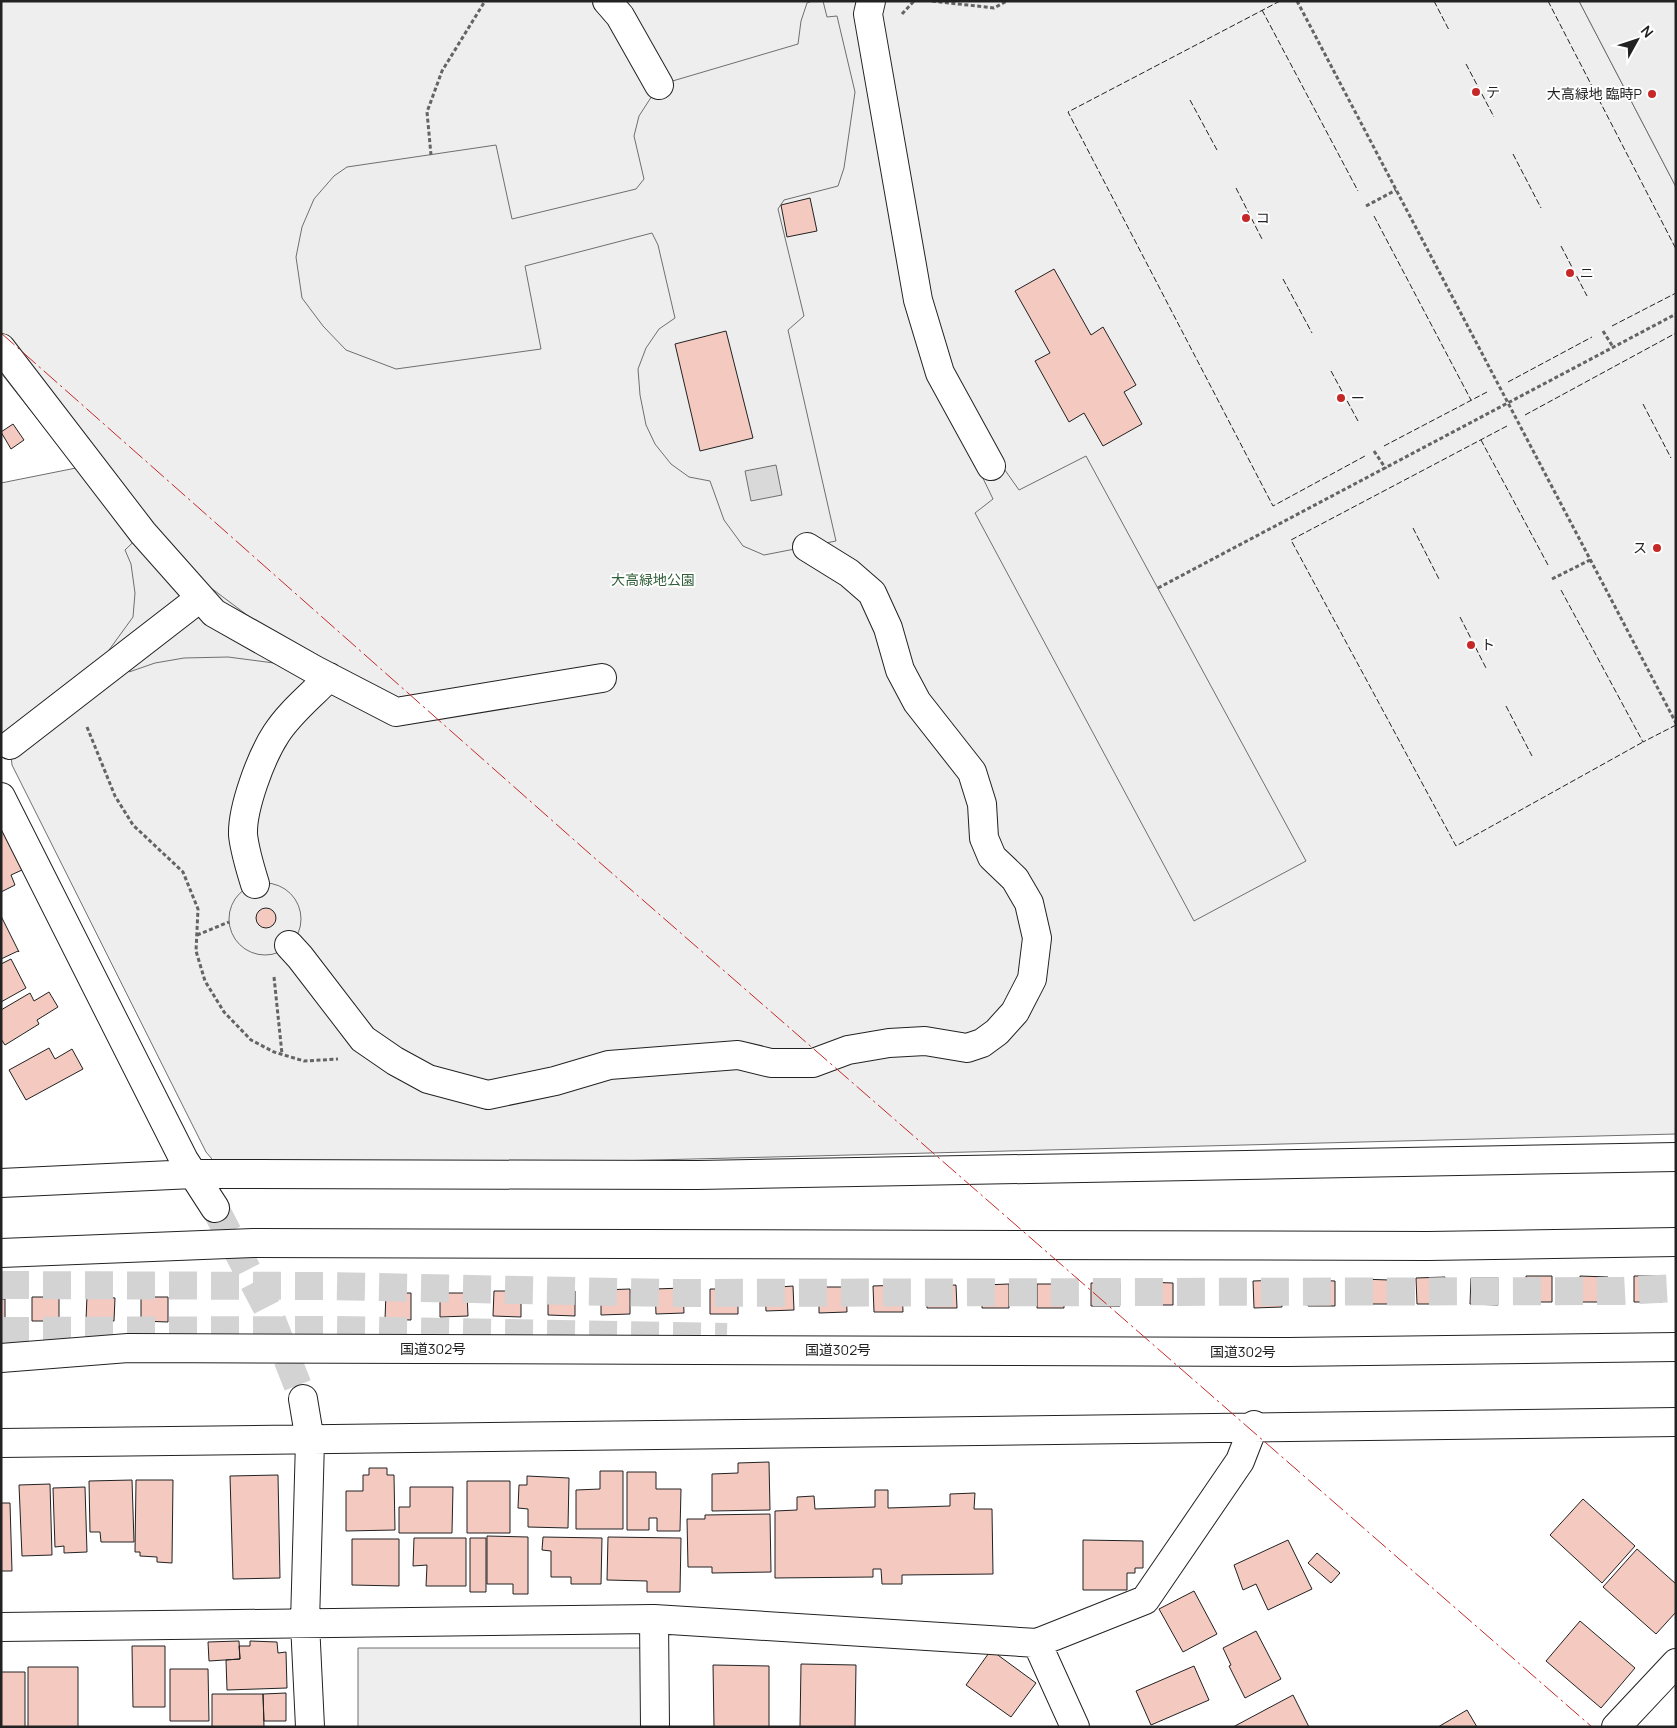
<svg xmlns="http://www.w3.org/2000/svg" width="1677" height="1728" viewBox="0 0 1677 1728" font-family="Manrope,'Noto Sans JP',sans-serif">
<rect width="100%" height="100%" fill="#fff"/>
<path fill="#eee" stroke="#6f6f6f" d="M1,1H1579L1676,187V1134L222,1171L206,1152L12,765L10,745L1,731V483L76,468L1,373Z
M358,1648H642L643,1727H358Z"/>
<path fill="#ededed" stroke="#6f6f6f" d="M812,1H823L827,17L837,16L855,92L844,168L838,186L784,200L778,209L804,316L788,330L836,541L764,555L743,546L724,520L710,481L689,477L671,464L655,444L646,425L640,395L638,369L646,348L659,329L675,318L658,245L652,233L525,266L541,349L396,369L346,350L323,326L302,298L296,257L302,227L314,199L334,176L347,167L496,145L512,219L636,189L644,179L634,136L639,116L659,85L798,44L801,21L807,3Z
M1579,1H1676V187Z
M1086,456L1306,861L1194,921L975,513L993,499L979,470L1000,463L1019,490Z
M149,527L179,564L251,618L285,640L298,673L274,663L228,657L184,658L155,663L129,672L109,650L133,617L135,593L131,564L125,550Z
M229 919a36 36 0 1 1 72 0a36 36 0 1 1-72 0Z"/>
<path fill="#d9d9d9" stroke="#6f6f6f" d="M776,465L782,495L751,501L745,471Z"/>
<path fill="#f3c9c0" stroke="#222" d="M810,198L817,231L787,237L781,205Z
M1054,269L1091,335L1103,327L1136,385L1124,392L1142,424L1103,446L1084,413L1069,422L1035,361L1050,353L1015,291Z
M726,331L753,438L700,451L675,344Z
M13,424L24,440L11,449L1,432Z
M1,826L22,870L11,875L15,885L1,892Z
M256 918a10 10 0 1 1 20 0a10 10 0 1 1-20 0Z
M1,916L19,952L18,951L1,959Z
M11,959L26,988L1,1002V964Z
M49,992L58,1007L37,1020L39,1024L5,1045L1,1039V1010L30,993L34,1001Z
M49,1048L55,1059L72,1049L83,1069L26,1100L9,1070Z
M1526,1276H1552V1302H1527Z
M1580,1276L1608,1277V1302H1579Z
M1634,1276H1663L1662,1302H1634Z
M1445,1277V1304H1417L1416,1278Z
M1471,1278H1498V1305L1470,1304Z
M1361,1279L1389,1280V1304H1361Z
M1281,1280L1282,1307L1254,1308L1253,1281Z
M1308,1280L1335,1281V1306H1308Z
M1145,1282L1173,1283V1305H1145Z
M1091,1283H1120V1306H1091Z
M1009,1284V1308H982V1285Z
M1037,1284H1064V1308H1037Z
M902,1285L903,1312H874L873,1286Z
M956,1285L957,1308H927L926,1286Z
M793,1286L794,1310L766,1311L765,1288Z
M819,1287H846L847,1312L819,1313Z
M683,1288L684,1313L656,1314L655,1289Z
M630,1289V1314L601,1315V1290Z
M710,1289H738V1314H710Z
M548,1290L575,1291V1316L548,1315Z
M494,1291H521V1317L493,1316Z
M386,1293H411V1320L385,1319Z
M440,1293H467L468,1316L440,1317Z
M87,1296L115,1298L114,1321L86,1320Z
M32,1297H59V1321H32Z
M141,1297H168V1322L141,1321Z
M1,1299H5V1323H1Z
M769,1462L770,1510L712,1511V1474L738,1473V1463Z
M369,1468H387V1475H394L395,1530L346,1531V1491H363V1475H369Z
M600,1471H623V1529H576V1490L600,1489Z
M627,1472H656V1489H681L680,1531H657V1518H649V1530H627Z
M278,1475L280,1578L233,1579L230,1476Z
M527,1476L569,1478L568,1528L528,1527V1509L518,1508L519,1485H527Z
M132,1480L134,1542H101L100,1532H90L89,1481Z
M136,1480H173L172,1563L157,1562V1557L140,1556V1552H135Z
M467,1481H510V1533H467Z
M50,1484L52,1555L22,1556L19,1485Z
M85,1487L87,1552L64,1553V1546L55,1547L53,1488Z
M410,1487H453L452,1533H399V1507H410Z
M875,1490H888V1508L950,1506V1494L975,1493L974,1509H992L993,1574L902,1575V1584H882L881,1569H873V1577L775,1578V1511L797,1510V1497L814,1496L815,1509L875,1507Z
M1583,1499L1635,1546L1602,1583L1550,1535Z
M1,1503H10L12,1571H1Z
M770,1514L771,1572L712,1573V1567H688L687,1519H705V1515Z
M487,1536L528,1537V1594H513V1584H487Z
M543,1537L602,1538L601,1584H571V1577H551V1551L542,1550Z
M608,1537L681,1538L680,1592H647V1581L607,1580Z
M414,1538H466V1586H426L427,1565L413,1566Z
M470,1538H486V1592H470Z
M352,1539H399V1586L352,1585Z
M1083,1540L1143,1541V1568H1135V1573H1127V1590H1083Z
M1288,1540L1312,1589L1268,1610L1256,1584L1243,1590L1234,1565Z
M1637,1549L1676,1584V1612L1656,1634L1603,1587Z
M1317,1553L1340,1573L1331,1583L1308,1563Z
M1194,1591L1217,1634L1183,1652L1159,1609Z
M1580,1621L1635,1668L1601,1708L1546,1661Z
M1256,1631L1281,1679L1245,1698L1229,1666L1231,1665L1223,1648Z
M239,1641L240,1659L209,1661L208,1642Z
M250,1641L277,1642L278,1653L286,1652L287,1688L227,1690L226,1660L240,1659L239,1646H250Z
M132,1646H165V1707H133Z
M991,1650L1036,1683L1011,1717L966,1685Z
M801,1664L856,1665L855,1727H800Z
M713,1665L769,1666V1727H714Z
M1194,1666L1209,1700L1151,1725L1136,1691Z
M28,1667H78V1727H28Z
M170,1669H208L209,1721H170Z
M1,1672H25V1727H1Z
M286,1693V1721H264L263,1694Z
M212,1694H263L264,1727H212Z
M1293,1695L1309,1727H1233Z
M1467,1710L1477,1727H1438Z"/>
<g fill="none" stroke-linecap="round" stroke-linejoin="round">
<path stroke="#d3d3d3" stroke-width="28" stroke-dasharray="28 14" stroke-linecap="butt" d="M215,1208L268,1310L303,1399"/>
<path stroke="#d3d3d3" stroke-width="28" stroke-dasharray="28 14" stroke-linecap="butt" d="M1,1285L327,1286L666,1293L1622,1291L1676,1288
M1,1331L333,1330L727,1337"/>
<g stroke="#222" stroke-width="30">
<path id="minor" d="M607,1L620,16L659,85
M871,1L868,14L918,300L940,373L991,466
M1,348L143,533L214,613L315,670L396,712L602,678
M10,745L200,598
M1,797L184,1160L215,1208
M255,884C250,868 245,852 243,835C242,808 261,757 276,734C290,712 311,696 329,677
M289,945L300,957L363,1039L395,1061L428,1079L488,1095L555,1081L609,1065L738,1055L771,1063H813L848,1050L889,1043L925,1041L967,1048L982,1043L997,1032L1015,1012L1032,979L1037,938L1029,903L1015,879L992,857L984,838L982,804L972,772L917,702L900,670L888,628L872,593L849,573L807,547
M1,1183L193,1174L698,1175L1676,1157
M303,1399L310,1441L305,1623L310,1727
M1,1443C559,1440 1118,1426 1676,1422
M654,1619L655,1727
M1,1627L654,1619L1037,1643L1145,1600L1240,1461L1254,1425
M1037,1643L1075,1727
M1616,1727L1676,1663"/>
</g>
<g stroke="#222" stroke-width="30">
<path id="highway" d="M1,1253L253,1243L1428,1246L1676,1242
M1,1358L128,1348L1288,1352L1676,1347"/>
</g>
<path stroke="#646464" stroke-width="3" stroke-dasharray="4 2.5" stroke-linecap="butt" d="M932,1L994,8L1007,1
M1297,1L1676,723
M902,14L914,1
M431,155L427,112L442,71L485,1
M1366,206L1396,190
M1603,331L1613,347
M1374,451L1386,469
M1552,579L1590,560
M1158,588L1676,314
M87,727L115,796L133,825L183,872L198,909L196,951L205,981L224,1012L251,1040L274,1052L304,1061L338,1059
M197,935L229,922
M274,977L282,1054"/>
<use href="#minor" stroke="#fff" stroke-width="28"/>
<use href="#highway" stroke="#fff" stroke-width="28"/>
<path stroke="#222" stroke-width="1" stroke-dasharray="6 2.5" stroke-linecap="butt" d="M1280,1L1068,112L1273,506L1365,456
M1434,1L1449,30
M1548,1L1676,249
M1262,10L1358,191
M1466,64L1494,117
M1190,100L1217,150
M1513,154L1541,208
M1236,188L1263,241
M1374,216L1471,400
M1561,246L1587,296
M1283,279L1312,333
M1612,326L1676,293
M1331,371L1358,421
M1508,382L1592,337
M1643,404L1671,458
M1525,415L1676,333
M1507,426L1291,540L1456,846L1643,742
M1481,440L1548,565
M1384,446L1487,392
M1413,528L1440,581
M1561,590L1643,742L1676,725
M1460,617L1486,668
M1506,706L1532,756"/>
<path stroke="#c62828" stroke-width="1" stroke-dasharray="18 4 2.5 4" stroke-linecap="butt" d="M1,333L590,854L1592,1727"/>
</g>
<g fill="#c62828" stroke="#fff" stroke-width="2">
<circle cx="1476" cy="92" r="5"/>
<circle cx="1652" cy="94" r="5"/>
<circle cx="1246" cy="218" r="5"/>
<circle cx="1570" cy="273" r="5"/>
<circle cx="1341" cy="398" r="5"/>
<circle cx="1657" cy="548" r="5"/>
<circle cx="1471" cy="645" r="5"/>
</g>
<g text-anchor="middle" stroke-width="4" stroke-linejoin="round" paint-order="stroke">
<g font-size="14" fill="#222" stroke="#fff" text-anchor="start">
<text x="1486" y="97">テ</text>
<text x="1642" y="99" text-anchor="end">大高緑地 臨時P</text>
<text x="1256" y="223">コ</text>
<text x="1580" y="278">ニ</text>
<text x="1351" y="403">ー</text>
<text x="1647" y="553" text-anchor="end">ス</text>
<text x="1481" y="650">ト</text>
</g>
<g font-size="14" fill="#2f5e38" stroke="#fff">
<text x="653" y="585">大高緑地公園</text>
</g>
<g font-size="14" fill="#222" stroke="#fff">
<text x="433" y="1354">国道302号</text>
<text x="838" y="1355">国道302号</text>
<text x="1243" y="1357">国道302号</text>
</g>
</g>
<rect width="1677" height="1728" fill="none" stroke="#222222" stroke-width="5"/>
<g transform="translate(1637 40) rotate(50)" stroke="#ffffff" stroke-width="4" paint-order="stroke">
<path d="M0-4L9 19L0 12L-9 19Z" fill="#222222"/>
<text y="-8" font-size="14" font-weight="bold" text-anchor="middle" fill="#222222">N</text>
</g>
</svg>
